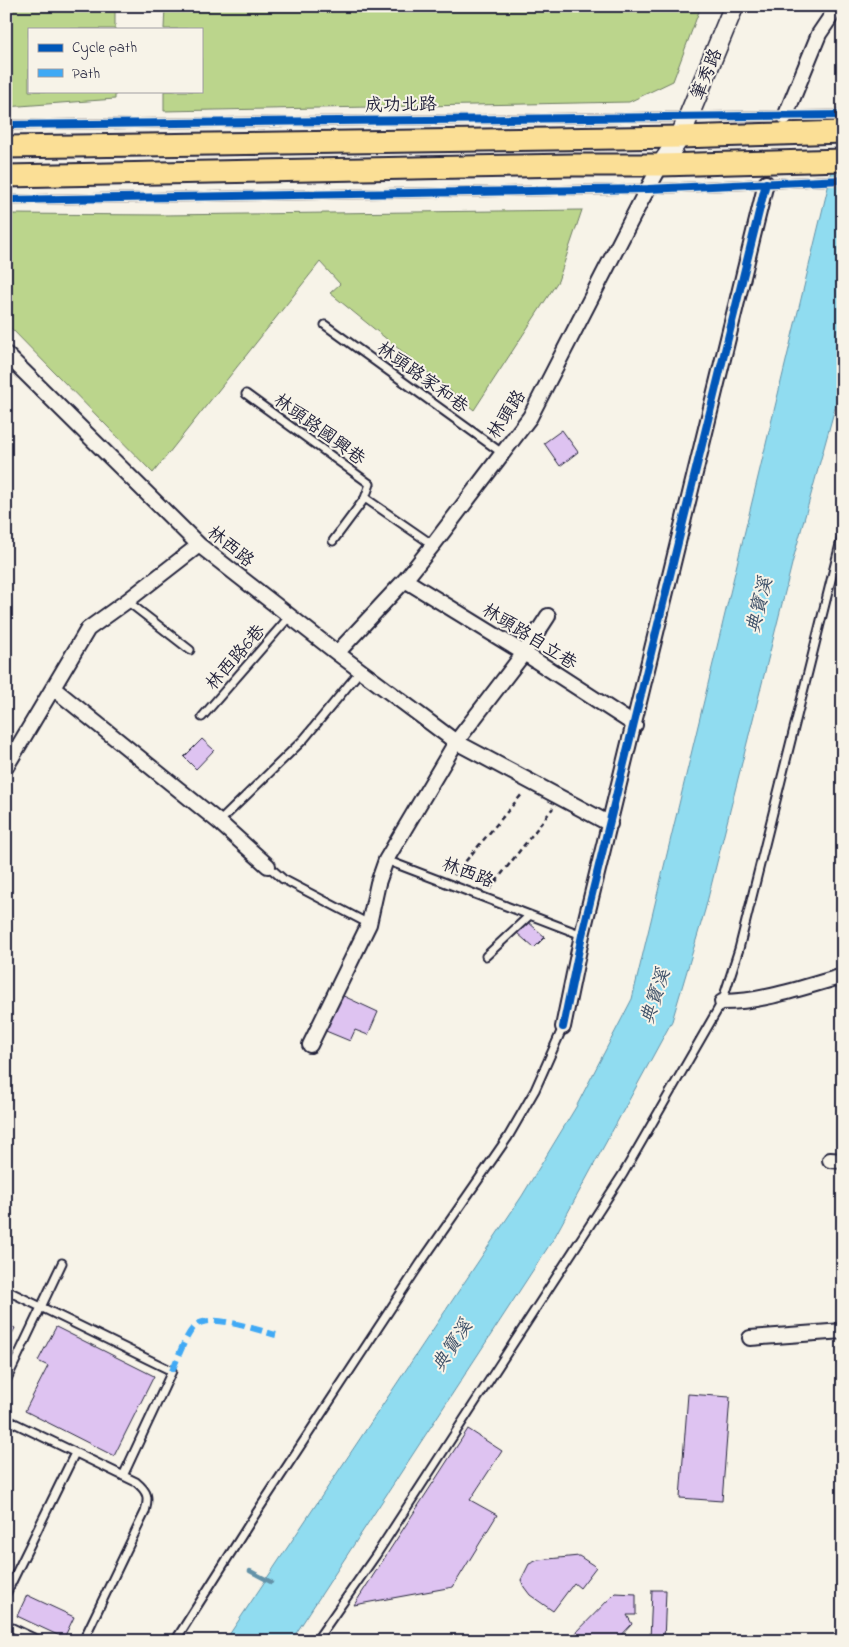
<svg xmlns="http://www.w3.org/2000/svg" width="849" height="1647" viewBox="0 0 849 1647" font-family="'Indie Flower','LXGW WenKai TC',sans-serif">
<rect width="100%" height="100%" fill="#f7f3e8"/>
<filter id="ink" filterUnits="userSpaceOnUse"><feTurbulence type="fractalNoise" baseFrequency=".02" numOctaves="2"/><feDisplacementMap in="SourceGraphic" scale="10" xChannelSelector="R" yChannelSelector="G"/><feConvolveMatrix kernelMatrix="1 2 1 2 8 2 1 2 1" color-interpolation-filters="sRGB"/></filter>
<g filter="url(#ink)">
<path fill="#bbd58c" stroke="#6e7c64" d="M6,6H115V29H29V91H115V99L6,107Z
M165,6H701L673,81L629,102L164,111V91H201V29H164Z
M582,210L558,281L474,410L330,293L340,284L320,262L153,473L6,323V214L163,215Z"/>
<path fill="#90dcf0" stroke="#6492a8" d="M843,125V379L794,556L705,910L672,1021L554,1238L291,1641H225L522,1196L576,1107L632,999Z"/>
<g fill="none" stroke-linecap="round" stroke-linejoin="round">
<path stroke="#6492a8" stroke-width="4.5" d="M250,1571L271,1582"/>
</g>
<path fill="#dec3f1" stroke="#22223b" d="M562,430L578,452L560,466L544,443Z
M202,739L214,750L196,769L184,757Z
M527,921L545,937L534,948L517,933Z
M337,993L378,1012L368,1035L355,1030L350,1041L321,1029Z
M6,1324L15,1328L6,1346Z
M56,1327L154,1376L114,1456L25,1411L48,1366L38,1361Z
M688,1394L730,1397L722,1501L680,1498Z
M468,1429L502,1451L470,1500L497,1515L453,1587L354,1605Z
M579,1556L596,1567L580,1588L574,1583L553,1611L530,1595L524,1587L521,1580L529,1564L538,1560Z
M652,1590H666L664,1641H650Z
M615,1593L636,1594V1615H627L632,1624L616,1641H568Z
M27,1595L74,1617L64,1638L17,1616Z"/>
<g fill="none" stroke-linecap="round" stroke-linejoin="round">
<g stroke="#22223b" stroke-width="11">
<path id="lane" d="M6,125L843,115
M6,200L648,189L843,180
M325,325L502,453
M246,394L370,484L365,498L433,545
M333,541L365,498
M127,601L190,650
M202,717L290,616
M219,822L304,739L361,670
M386,860L582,935
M268,866L283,879L369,924
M486,956L530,915
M6,1290L172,1371L123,1476
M6,1381L62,1263
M6,1419L136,1482C148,1492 149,1497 145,1512L83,1641
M6,1594L75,1453
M6,1625L40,1641
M175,1641L251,1521L420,1264L508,1137L535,1090L563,1027
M316,1641L376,1555L623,1174L722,1002L739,949L843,532"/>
</g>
<g stroke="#22223b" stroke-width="18">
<path id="street" d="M785,117L819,34L838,6
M6,354L199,545L337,653L456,742L610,824
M405,580L524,653L635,725
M337,653L405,580L433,545L530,417L642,199L661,165
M53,688L219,822L268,866
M6,767L88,629L127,601L199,545
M722,1002C763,1002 804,987 843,976
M563,1027L582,935L766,183
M310,1045L369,924L378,883L386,860L456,742L524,653L548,616
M830,1160L843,1161
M750,1338L843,1331"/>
</g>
<g stroke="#22223b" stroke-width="22">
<path id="secondary" d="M661,165L680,137L734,6"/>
</g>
<g stroke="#22223b" stroke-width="25">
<path id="primary" d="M6,147L680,137L843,132
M6,176L572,165H661L843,160"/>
</g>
<path stroke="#22223b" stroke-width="2.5" stroke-dasharray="5 4" stroke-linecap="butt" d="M454,875L523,793
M490,889L553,808"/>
<use href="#lane" stroke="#f7f3e8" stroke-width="7"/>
<use href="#street" stroke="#f7f3e8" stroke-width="14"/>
<use href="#secondary" stroke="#f7f3e8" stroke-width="19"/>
<use href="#primary" stroke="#fbdf96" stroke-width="21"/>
<path stroke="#3fa9f5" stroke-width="6" stroke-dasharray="12 6" stroke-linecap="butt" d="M172,1371C178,1358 185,1336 195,1326C209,1312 257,1330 276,1335"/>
<g stroke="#f7f3e8" stroke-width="11">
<path id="cycleway" d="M6,125L843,115
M6,200L648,189L843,180
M563,1027L582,935L766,183"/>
</g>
<use href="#cycleway" stroke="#0057b8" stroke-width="8"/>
</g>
</g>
<g text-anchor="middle" stroke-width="4" stroke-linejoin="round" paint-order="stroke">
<g font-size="18" fill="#22223b" stroke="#f7f3e8">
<text transform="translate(706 74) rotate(-68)" y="6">筆秀路</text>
<text transform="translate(401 104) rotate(-1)" y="6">成功北路</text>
<text transform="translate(423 377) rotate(36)" y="6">林頭路家和巷</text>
<text transform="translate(506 414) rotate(-57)" y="6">林頭路</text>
<text transform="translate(320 429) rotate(36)" y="6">林頭路國興巷</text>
<text transform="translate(231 546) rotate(39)" y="6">林西路</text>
<text transform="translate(530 636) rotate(32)" y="6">林頭路自立巷</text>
<text transform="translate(235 657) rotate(-49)" y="6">林西路6巷</text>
<text transform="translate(468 872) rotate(21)" y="6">林西路</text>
</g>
<g font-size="19" font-style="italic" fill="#3e5068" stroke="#f7f3e8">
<text transform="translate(758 605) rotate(-76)" y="7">典寶溪</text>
<text transform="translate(654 996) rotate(-72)" y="7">典寶溪</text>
<text transform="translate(451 1345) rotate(-57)" y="7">典寶溪</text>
</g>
</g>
<rect width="849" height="1647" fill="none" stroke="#f7f3e8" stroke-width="25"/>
<rect x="12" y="12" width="824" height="1622" fill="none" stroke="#22223b" stroke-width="2" filter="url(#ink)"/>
<rect x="28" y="28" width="175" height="65" fill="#f7f3e8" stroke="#a29fa3"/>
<rect x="38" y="44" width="25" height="8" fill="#0057b8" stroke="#a29fa3"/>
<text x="72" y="52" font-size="15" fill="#22223b">Cycle path</text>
<rect x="38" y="69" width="25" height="8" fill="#3fa9f5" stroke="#a29fa3"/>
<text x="72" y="78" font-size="15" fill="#22223b">Path</text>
</svg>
